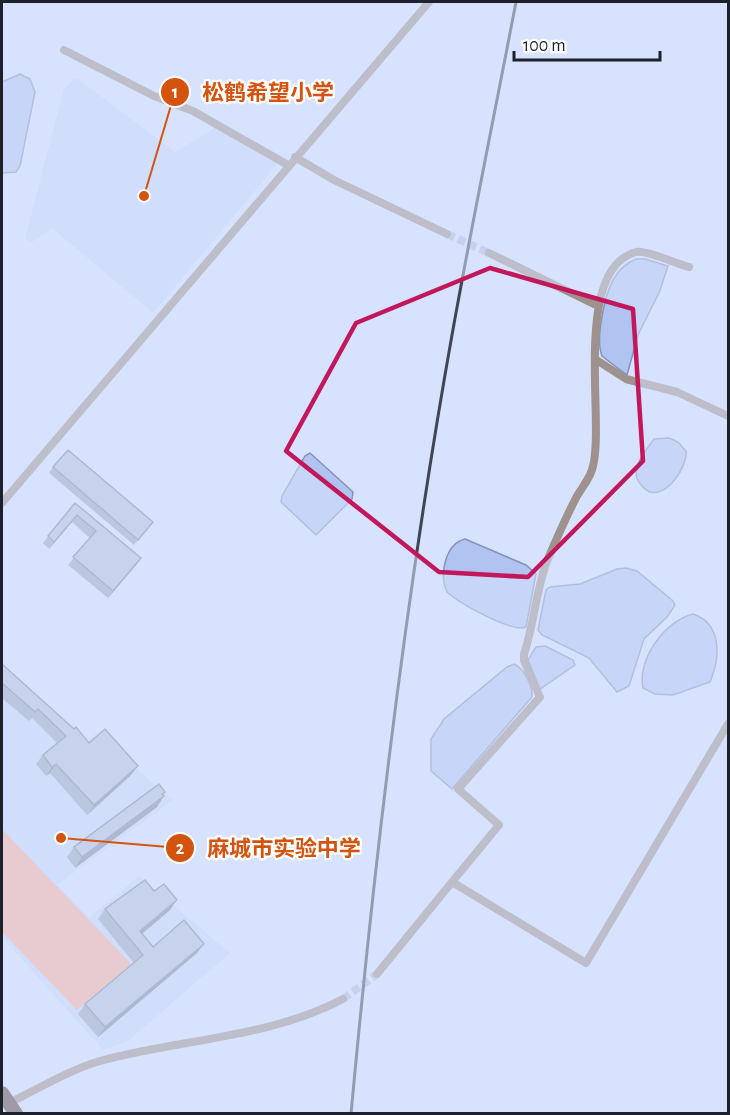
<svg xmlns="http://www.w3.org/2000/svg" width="730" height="1115" viewBox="0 0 730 1115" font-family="'Alegreya Sans','Noto Sans SC',sans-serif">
<rect width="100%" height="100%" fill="#d7e3fe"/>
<path fill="#c8d6f8" d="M77,78L175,152L215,128L278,163L153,313L52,228L32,242L25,239L64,88Z
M2,677L83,746L95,734L173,800L57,885L89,918L139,876L230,953L128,1041L103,1050L2,937Z"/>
<path fill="#fbad99" d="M2,829L131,964L77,1010L2,932Z"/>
<path fill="#b1c4f1" stroke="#8593b6" stroke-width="1.5" d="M20,74L30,79L35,92L20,166L16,172L2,173V82Z
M636,259H645L668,266L659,293L638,335L627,375L602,356C595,339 605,292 615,277C620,268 627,263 636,259Z
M669,438L678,442L686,451C688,469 660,508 642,486C637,481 635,475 637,468C639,458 648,447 654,439Z
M310,453L353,492L352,499L316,535L281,502L282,496L305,456Z
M465,539L526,565L536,574L526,627C512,633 459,603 447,592C439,575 445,544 465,539Z
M626,568L637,571L673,601L675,605L667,617L644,639L629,686L617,692L589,658L542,635L538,630L546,590L550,587L580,584L617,569Z
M693,614C723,624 720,659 710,682L673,695L655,694L643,688C637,659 665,621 693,614Z
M545,646L573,660L575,665L540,689L528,660L536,647Z
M514,664C524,668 533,687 532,697L452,789L431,771V739L444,719L507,667Z"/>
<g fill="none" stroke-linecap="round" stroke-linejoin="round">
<path stroke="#b2bcd4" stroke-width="8" stroke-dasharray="8 4" stroke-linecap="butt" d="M447,234L489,253
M343,999L377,974"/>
<path stroke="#9f918d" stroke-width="8" d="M64,50L154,96L193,111L288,165
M295,157L334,180L447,234
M489,253L598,306
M595,359L626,379L677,392L728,416
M2,503L429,2
M452,882L499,825L458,789L540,697L524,661V654C534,624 536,590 547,561C556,540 565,519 576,498C581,488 591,478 593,466C605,420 572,269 636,252C647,250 677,264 689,267
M377,974L452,882L586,963L728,724
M9,1103C38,1089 69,1070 100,1061C180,1039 269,1038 343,999"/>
<path stroke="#5a423c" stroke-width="14" d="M2,1093L16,1114"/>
<path stroke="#3f4552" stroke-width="3" d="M351,1114C375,853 406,593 452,335C472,223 495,112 516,2"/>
</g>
<path fill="#9aa4bb" d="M53,467L153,522L134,545L49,473Z
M75,503L136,565L108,598L68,565L90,538L72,522L49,549L43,543Z
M2,664L89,743L131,775L87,815L50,773L46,776L36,764L43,755L57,743L32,718L29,721L2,698Z
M165,792L157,807L75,868L67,857L74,847Z
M105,909L170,910L142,934L153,947L197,953L98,1037L78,1014L85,1004L134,963L98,919Z"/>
<path fill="#7d8698" d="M77,515L72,522L49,549L54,542Z
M141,558L136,565L108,598L113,591Z
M56,764L50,773L46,776L52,767Z
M138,766L131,775L87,815L94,805Z
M165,792L159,800L164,796L157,807L75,868L82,857Z
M177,900L170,910L133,941L140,931Z
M204,944L197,953L98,1037L105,1027Z"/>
<path fill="#b3bfd9" stroke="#7d8698" stroke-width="1.5" d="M68,450L153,522L138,540L53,467Z
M75,503L141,558L113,591L73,557L96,531L77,515L54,542L48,536Z
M2,664L74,729L76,727L89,743L105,729L138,766L94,805L56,764L52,767L43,755L66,736L38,709L35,712L2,683Z
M159,784L165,792L162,794L164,796L82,857L74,847Z
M145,880L154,891L164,884L177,900L140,931L153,947L184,920L204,944L105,1027L85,1004L143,955L105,909Z"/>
<path d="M0 0H730V1115H0ZM490,268L633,309L643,461L528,577L439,572L286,451L356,323Z" fill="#d7e3fe" fill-opacity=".55" fill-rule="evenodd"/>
<path fill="none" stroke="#c2185b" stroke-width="4.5" stroke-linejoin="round" d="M490,268L633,309L643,461L528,577L439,572L286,451L356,323Z"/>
<path fill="none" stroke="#d4530f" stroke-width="2" d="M144 196L175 92M61 838L180 848"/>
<g fill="#d4530f" stroke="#fff" stroke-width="2">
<circle cx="144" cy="196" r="6"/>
<circle cx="61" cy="838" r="6"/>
<circle cx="175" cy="92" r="15"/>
<circle cx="180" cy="848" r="15"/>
</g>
<g font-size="18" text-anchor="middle" font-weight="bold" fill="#fff">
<text x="175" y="98">1</text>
<text x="180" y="854">2</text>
</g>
<g font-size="22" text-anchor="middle" font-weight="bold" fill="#d4530f" stroke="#fff" stroke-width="4.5" stroke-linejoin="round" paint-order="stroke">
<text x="268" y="100">松鹤希望小学</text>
<text x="284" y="856">麻城市实验中学</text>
</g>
<rect width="730" height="1115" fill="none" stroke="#1d212b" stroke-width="6"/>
<path d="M514 51v9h146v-9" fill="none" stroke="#1d212b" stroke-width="3"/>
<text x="523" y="51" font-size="18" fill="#1d212b" stroke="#ffffff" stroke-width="4.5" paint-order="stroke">100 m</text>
</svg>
